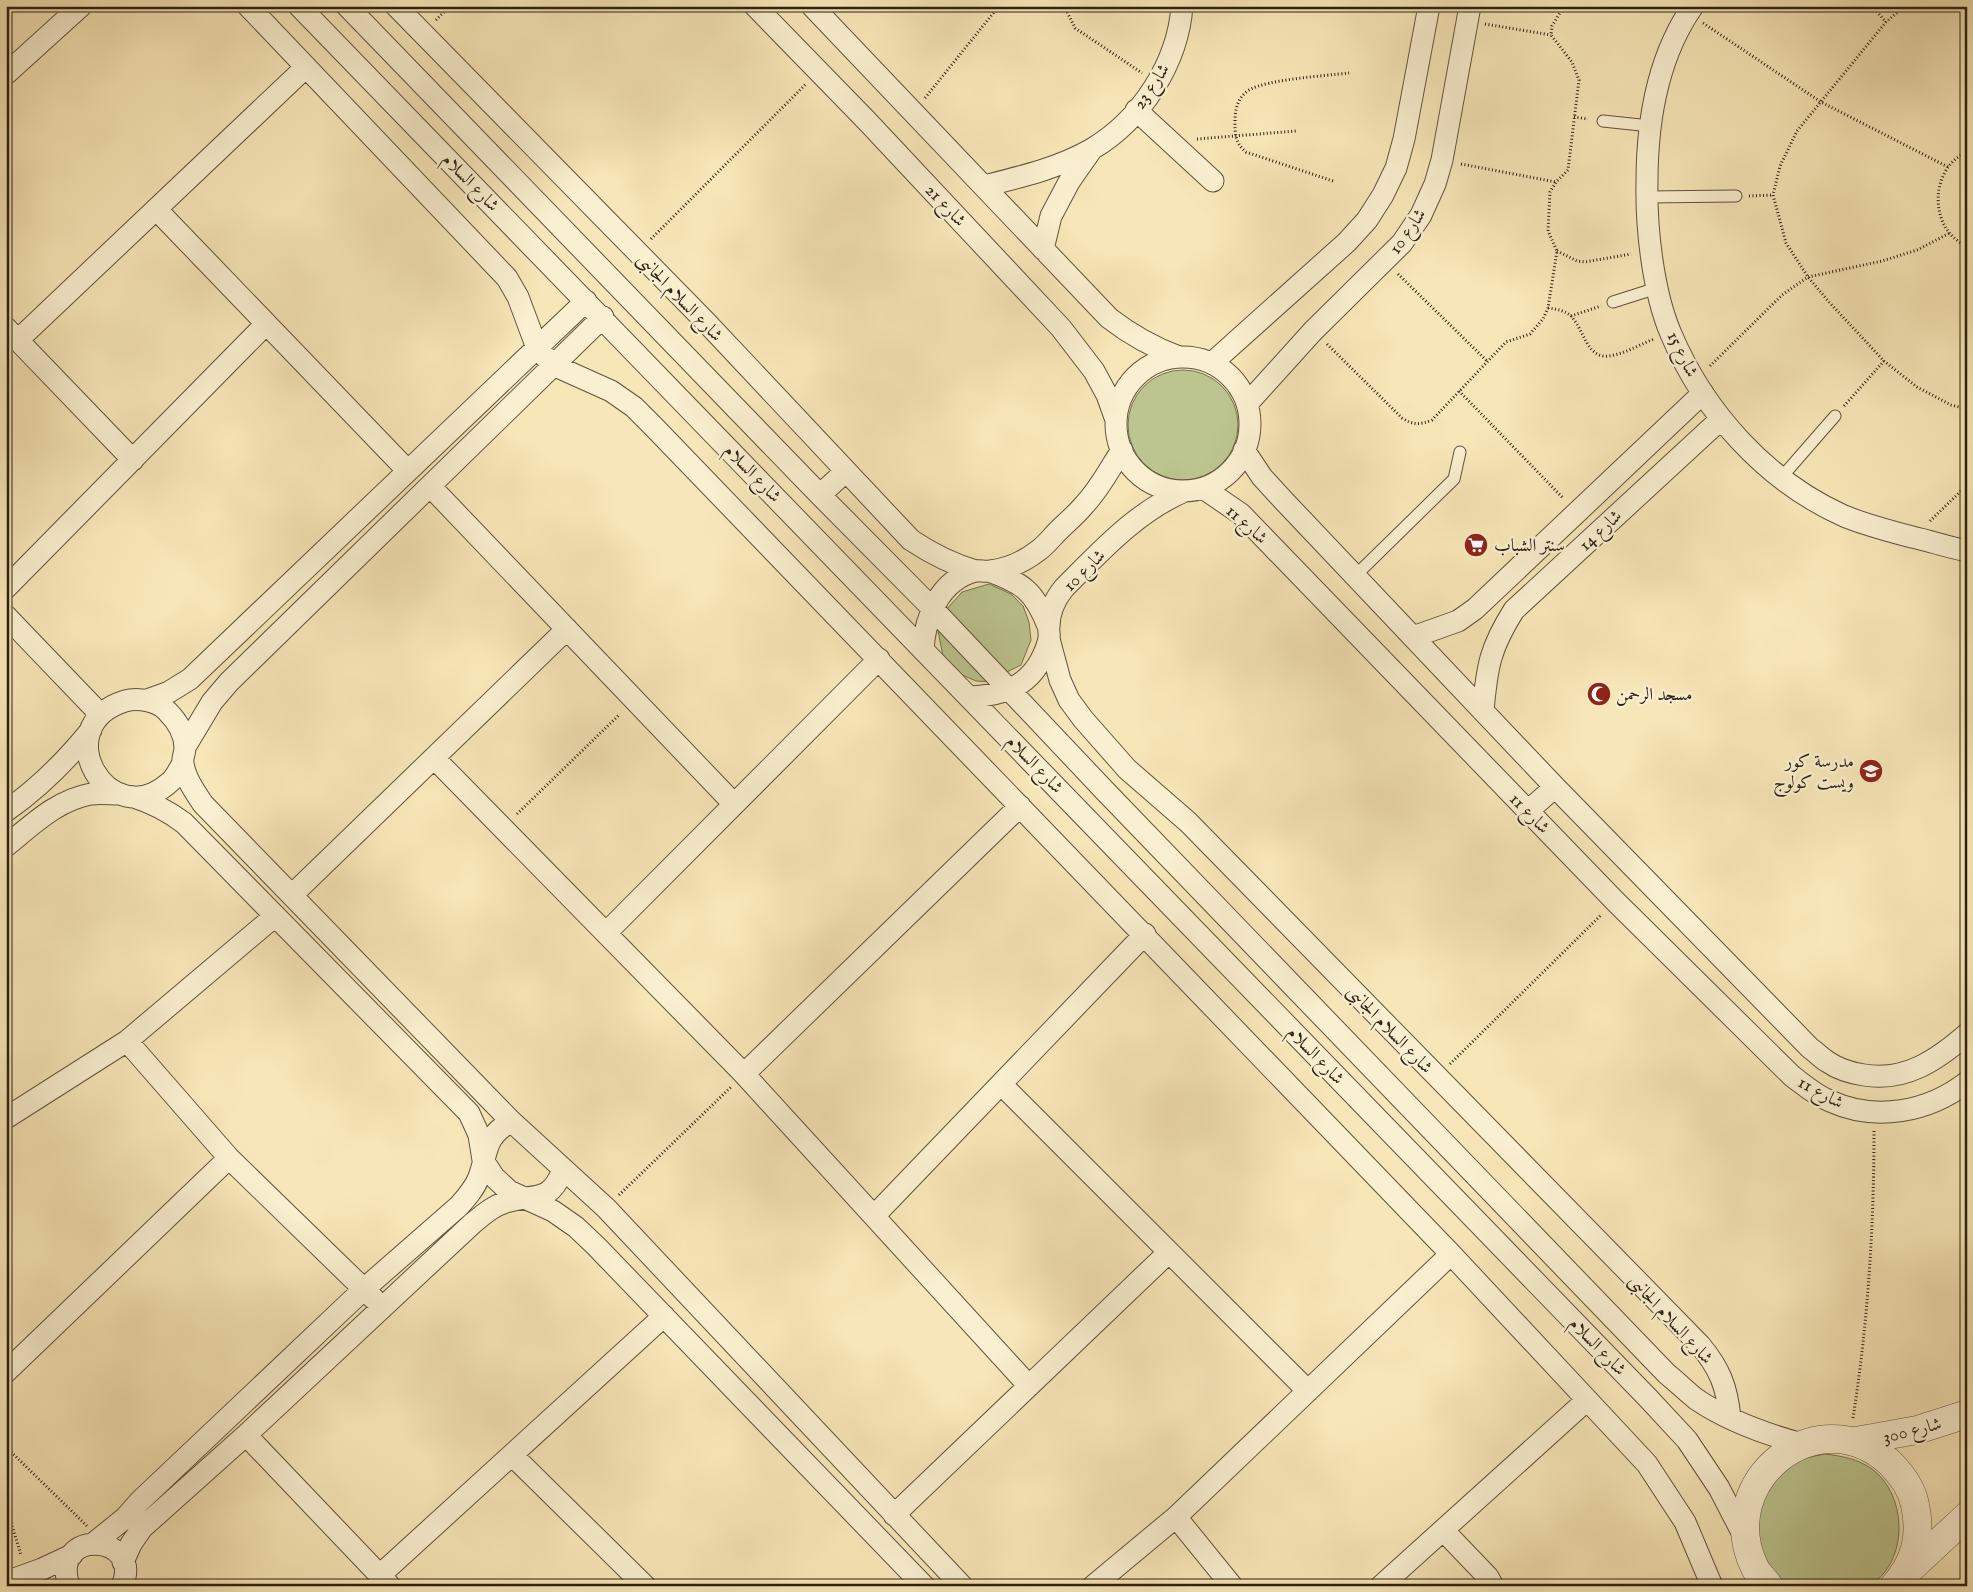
<svg xmlns="http://www.w3.org/2000/svg" width="1973" height="1592" viewBox="0 0 1973 1592" font-family="'IM FELL English',Amiri,serif">
<rect width="100%" height="100%" fill="#f7e6b7"/>
<filter id="stains"><feTurbulence type="fractalNoise" baseFrequency=".004" numOctaves="4"/><feColorMatrix values="0 0 0 0 .2 0 0 0 0 .09 0 0 0 0 .02 0 0 0 .5 -.17"/></filter>
<radialGradient id="worn" r=".72"><stop offset=".6" stop-color="#630" stop-opacity="0"/><stop offset="1" stop-color="#630" stop-opacity=".3"/></radialGradient>
<path fill="#bcc58f" stroke="#747352" d="M1128 425a55 55 0 1 1 110 0a55 55 0 1 1-110 0Z
M989,584L1011,594L1023,606L1029,622L1031,640L1021,665L1007,672L946,610L962,592Z
M937,626L992,682L976,681L960,674L943,656Z
M1825,1454C1842,1456 1858,1459 1872,1469C1908,1496 1909,1562 1869,1586H1784L1765,1565L1755,1542L1763,1492L1779,1472L1800,1459Z"/>
<g fill="none" stroke-linecap="round" stroke-linejoin="round">
<g stroke="#60523d" stroke-width="13">
<path id="service" d="M1603,121L1650,126
M1646,197L1736,196
M1613,302L1657,288
M1781,478L1835,416
M1355,576L1454,479L1460,452"/>
</g>
<g stroke="#60523d" stroke-width="23">
<path id="minor" d="M248,6L507,278L518,297L537,348L553,365L611,391L634,407L653,426L1451,1254L1647,1464L1685,1522L1712,1586
M299,6L1648,1398L1687,1440L1719,1488L1746,1540
M347,6L820,495L932,608L1106,792L1667,1374C1677,1382 1686,1391 1696,1399C1728,1421 1765,1434 1802,1444
M396,6L706,322L911,540C932,554 951,564 976,571
M755,6L866,120L1061,328L1094,371L1107,395L1116,420
M812,6L1109,318C1131,335 1152,347 1179,357
M1693,6C1658,56 1647,122 1647,182C1646,228 1653,292 1671,334C1704,412 1766,481 1844,516C1866,525 1889,531 1912,537C1930,541 1948,547 1967,551
M6,74L81,6
M1136,110L1213,181
M984,186C1020,177 1059,168 1092,149C1141,120 1178,63 1182,6
M156,209L408,471
M1043,249L1051,216L1069,182L1092,149
M6,328L133,460
M18,340L306,67
M1116 424a67 67 0 1 1 134 0a67 67 0 1 1-134 0Z
M1212,363L1347,242L1367,220L1383,195L1396,168L1404,139L1429,6
M1247,404L1313,331L1402,243L1421,215L1435,184L1442,160L1470,6
M1244,450L1262,477L1284,501L1555,787L1810,1048C1816,1052 1821,1058 1828,1062C1838,1069 1851,1073 1864,1075C1905,1082 1937,1060 1967,1034
M430,486L734,804
M1203,488L1241,514L1615,901L1792,1076C1804,1085 1815,1095 1830,1101C1876,1122 1928,1112 1967,1082
M820,495L846,471
M989,571C1024,584 1034,591 1048,626
M6,588L266,324
M6,616L100,714
M1413,637L1458,621L1475,609L1703,393
M1049,639L1060,680L1069,700L1083,719L1127,769L1188,822L1700,1345C1720,1369 1727,1387 1730,1418
M923,649C925,617 940,580 975,571C980,570 985,572 990,571C1009,569 1025,561 1039,550C1046,545 1052,537 1058,531C1067,522 1077,514 1085,504C1100,488 1110,468 1122,450
M971,697C1001,695 1026,688 1041,660C1044,654 1048,645 1049,638C1050,635 1048,631 1049,627C1049,612 1055,599 1064,588C1100,552 1137,511 1185,491
M147,700L169,692L190,679L586,301
M1483,711C1487,666 1490,648 1514,610L1721,419
M185,747L212,702L229,682L603,317
M434,758L744,1074L1029,1386
M183,763C179,769 176,777 170,782C109,837 45,726 125,701C138,697 158,701 167,711C177,721 185,734 185,748C185,753 182,758 183,763C185,778 195,792 203,804L511,1121L606,1208L962,1586
M134,797C153,803 168,811 184,823L469,1113L479,1135L483,1160L494,1177L509,1191L553,1211L576,1227L596,1246L924,1586
M6,811C39,788 66,761 91,730
M1528,811L1555,787
M6,846C32,825 57,800 91,794C100,793 110,794 119,794
M292,895L567,629
M606,933L879,659
M127,1041L229,1158L374,1299
M744,1074L1020,806
M1001,1084L1308,1391
M6,1118L127,1041L275,916
M874,1216L1145,934
M6,1372L229,1158
M246,1435L389,1585
M512,1455L645,1586
M894,1515L1169,1252
M1176,1517L1232,1586
M1443,1530L1488,1577L1493,1586
M94,1543L125,1518L140,1501L364,1289L459,1206C467,1197 475,1188 479,1177C489,1149 483,1139 511,1121
M123,1562L131,1544L142,1528L246,1435L473,1223C484,1214 493,1206 506,1202C534,1193 549,1205 563,1170
M379,1576L664,1316
M6,1582L42,1569L72,1555
M69,1586C49,1527 145,1534 122,1586
M1093,1586L1176,1517L1451,1254
M1381,1586L1587,1400"/>
</g>
<g stroke="#60523d" stroke-width="29">
<path id="tertiary" d="M1856,1441L1917,1430L1967,1414
M1909,1570L1967,1516
M1769,1586C1765,1580 1758,1574 1755,1568C1712,1481 1819,1396 1890,1463C1902,1475 1912,1489 1915,1505C1922,1537 1915,1562 1894,1586"/>
</g>
<path stroke="#2d2114" stroke-width="3" stroke-dasharray="1 2.5" stroke-linecap="butt" d="M1064,6L1075,28L1142,73
M1872,6L1886,22
M1905,6L1886,22L1797,131L1780,166L1773,195L1786,243L1808,277L1829,302L1884,361L1917,387L1951,405L1967,409
M436,20L450,6
M1703,23L1821,102L1948,167
M1485,24L1551,35
M925,98L999,6
M1574,117L1588,119
M1197,139L1296,131
M1967,152C1929,168 1928,230 1967,246
M1461,164L1556,182
M1333,181L1246,152C1235,143 1235,134 1235,121C1235,109 1238,97 1249,90C1269,79 1324,76 1349,73
M1749,196L1773,195
M651,239L806,84
M1557,251L1577,261L1585,262L1631,254
M1398,274L1487,361
M1548,308C1556,309 1563,310 1570,315C1585,329 1586,363 1614,355C1628,352 1641,344 1654,339
M1571,316L1601,306
M1327,344L1402,418C1413,425 1420,425 1432,420L1506,342L1530,334L1537,326L1543,319L1548,308L1557,251L1548,231L1550,192L1556,182L1568,170L1579,80L1572,62L1551,35L1552,26L1564,6
M1710,366L1782,295L1808,277L1882,261L1917,250L1950,233
M1459,391L1563,498
M1844,406L1884,361
M1930,521L1961,491L1967,489
M6,776L13,783
M517,814L620,714
M1450,1064L1602,914
M619,1195L731,1087
M1853,1418C1868,1322 1874,1227 1874,1130
M6,1447L87,1526
M6,1506L21,1555"/>
<use href="#service" stroke="#faefd0" stroke-width="11"/>
<use href="#minor" stroke="#faefd0" stroke-width="21"/>
<use href="#tertiary" stroke="#faefd0" stroke-width="28"/>
</g>
<defs>
<g id="supermarket-disc" transform="scale(1.25)"><circle r="9.5" fill="#8f2418" stroke="#faefd0"/><path d="M-6-5.5h2.5l.6 2H6L4.5 2H-2.5L-4.4-4H-6ZM-1.5 3.2a1.3 1.3 0 1 0 .1 0ZM3 3.2a1.3 1.3 0 1 0 .1 0Z" fill="#fff"/></g>
<g id="mosque-disc" transform="scale(1.25)"><circle r="9.5" fill="#8f2418" stroke="#faefd0"/><path d="M3.5-4.9A6 6 0 1 0 3.5 4.9A5 5 0 1 1 3.5-4.9Z" fill="#fff"/></g>
<g id="school-disc" transform="scale(1.25)"><circle r="9.5" fill="#8f2418" stroke="#faefd0"/><path d="M0-5L7-2L0 1L-7-2ZM-4 1L0 2.5L4 1V4Q0 6-4 4Z" fill="#fff"/></g>
</defs>
<g fill-rule="evenodd">
<use href="#supermarket-disc" x="1476" y="545"/>
<use href="#mosque-disc" x="1599" y="694"/>
<use href="#school-disc" x="1871" y="771"/>
</g>
<g text-anchor="middle" stroke-width="4.5" stroke-linejoin="round" paint-order="stroke">
<g font-size="18" fill="#2d2114" stroke="#faefd0">
<text transform="translate(1151 86) rotate(-56)" y="6">شارع 23</text>
<text transform="translate(471 182) rotate(46)" y="6">شارع السلام</text>
<text transform="translate(946 205) rotate(47)" y="6">شارع 21</text>
<text transform="translate(1407 231) rotate(-55)" y="6">شارع 10</text>
<text transform="translate(680 297) rotate(46)" y="6">شارع السلام الجانبى</text>
<text transform="translate(1683 354) rotate(64)" y="6">شارع 15</text>
<text transform="translate(753 473) rotate(46)" y="6">شارع السلام</text>
<text transform="translate(1247 524) rotate(42)" y="6">شارع 11</text>
<text transform="translate(1600 530) rotate(-43)" y="6">شارع 14</text>
<text transform="translate(1084 570) rotate(-45)" y="6">شارع 10</text>
<text transform="translate(1035 764) rotate(46)" y="6">شارع السلام</text>
<text transform="translate(1530 813) rotate(46)" y="6">شارع 11</text>
<text transform="translate(1390 1029) rotate(46)" y="6">شارع السلام الجانبى</text>
<text transform="translate(1316 1055) rotate(46)" y="6">شارع السلام</text>
<text transform="translate(1821 1092) rotate(29)" y="6">شارع 11</text>
<text transform="translate(1671 1319) rotate(47)" y="6">شارع السلام الجانبى</text>
<text transform="translate(1598 1346) rotate(46)" y="6">شارع السلام</text>
<text transform="translate(1912 1430) rotate(-14)" y="6">شارع 300</text>
</g>
<g font-size="18" fill="#2d2114" stroke="#faefd0" text-anchor="start">
<text x="1494" y="551">سنتر الشباب</text>
<text x="1616" y="700">مسجد الرحمن</text>
<text x="1854" y="767" text-anchor="end">مدرسة كور<tspan x="1854" dy="21">ويست كولوج</tspan></text>
</g>
</g>
<rect width="1973" height="1592" fill="none" stroke="#f7e6b7" stroke-width="25"/>
<rect x="8" y="8" width="1958" height="1577" fill="none" stroke="#2d2114" stroke-width="2.5"/>
<rect x="12" y="12" width="1948" height="1567" fill="none" stroke="#2d2114"/>
<rect width="100%" height="100%" filter="url(#stains)"/>
<rect width="100%" height="100%" fill="url(#worn)"/>
</svg>
